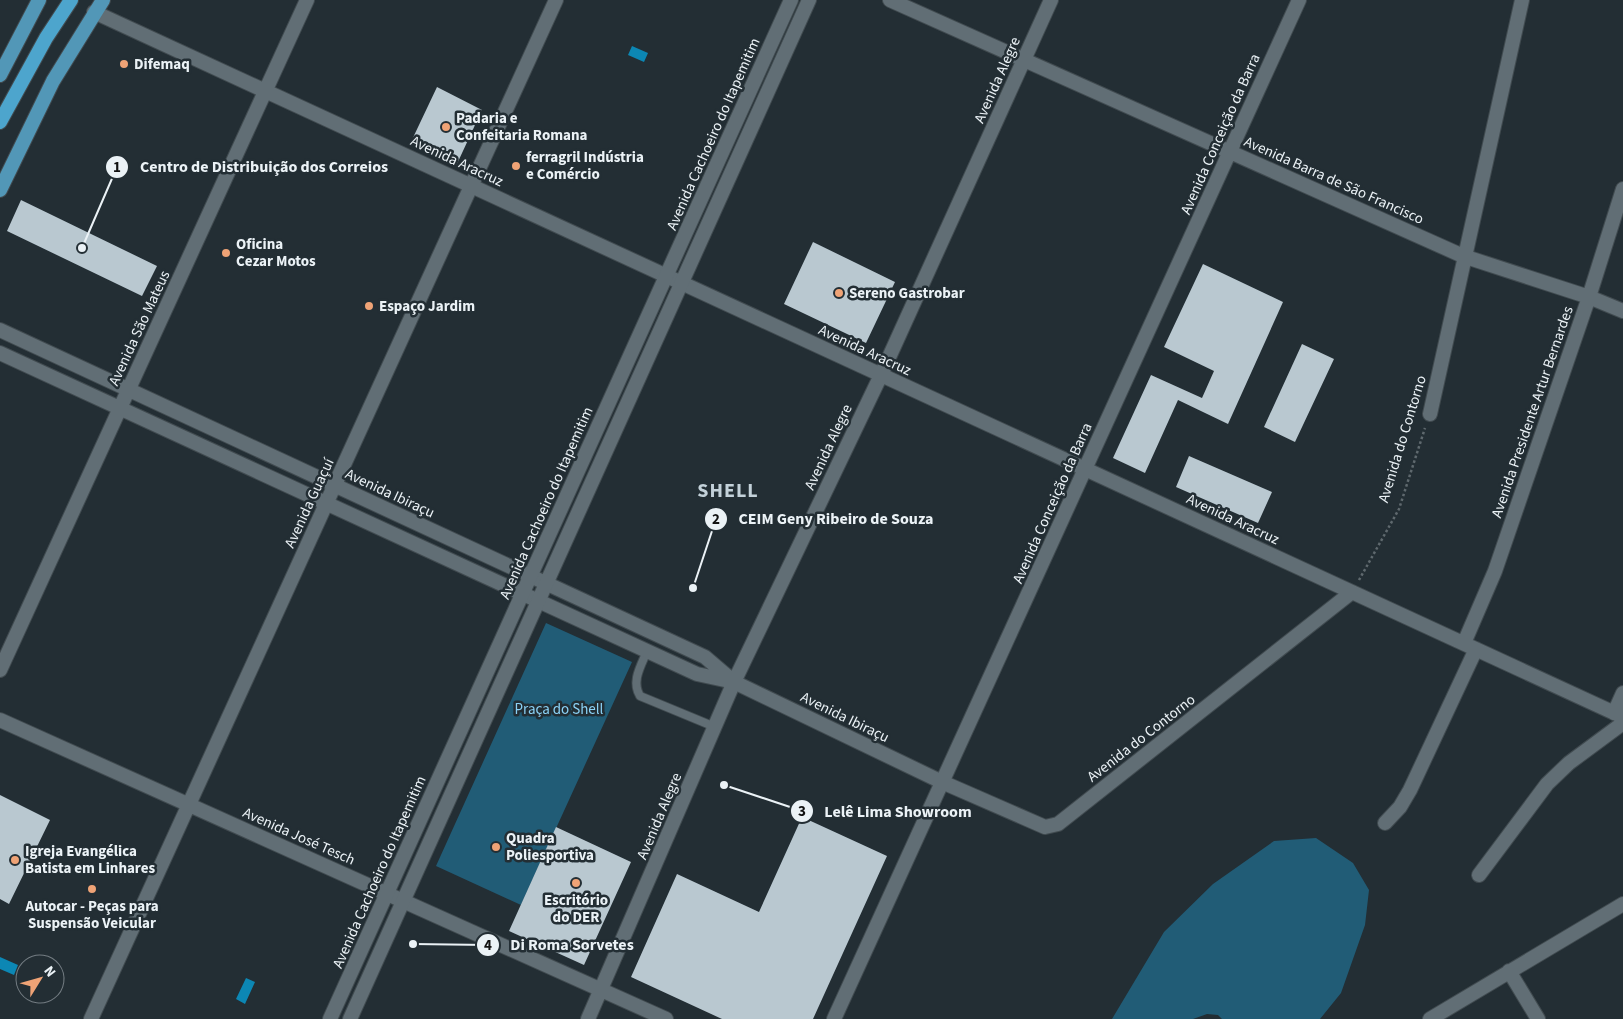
<svg xmlns="http://www.w3.org/2000/svg" width="1623" height="1019" viewBox="0 0 1623 1019" font-family="'Source Sans 3',sans-serif">
<rect width="100%" height="100%" fill="#232e34"/>
<path fill="#215c76" d="M546,623L632,662L521,905L436,866Z
M1316,838L1353,863L1369,890L1365,925L1341,993L1320,1019H1222L1218,1015L1207,1014L1193,1019H1112L1164,932L1213,884L1274,841Z"/>
<path fill="#0c87b4" d="M632,46L648,53L644,62L628,55Z
M0,957L18,965L14,975L0,969Z
M246,978L255,982L245,1004L236,999Z"/>
<path fill="#b9c8d0" d="M437,87L482,110L456,166L410,144Z
M21,200L157,266L142,296L7,231Z
M813,242L895,282L866,343L784,304Z
M1203,264L1283,302L1228,424L1178,400L1145,473L1113,458L1151,375L1202,398L1214,371L1164,347Z
M1302,344L1334,359L1295,442L1264,427Z
M1189,456L1272,492L1258,523L1176,487Z
M0,795L50,820L9,904L0,899Z
M802,817L887,856L813,1019H722L631,977L677,874L759,912Z
M556,827L631,862L584,965L509,931Z"/>
<g fill="none" stroke-linecap="round" stroke-linejoin="round">
<g stroke="#414b50" stroke-width="10">
<path id="service" d="M647,651C641,666 631,681 640,696L715,727"/>
</g>
<g stroke="#414b50" stroke-width="16">
<path id="minor" d="M890,0L1463,256L1589,297L1623,311
M94,12L1623,717
M0,330L705,657L733,681
M0,353L697,674L734,682L942,782L1045,827L1058,824L1352,592
M1430,414L1522,0
M1464,643L1495,571L1589,297L1623,189
M0,670L307,0
M1614,713L1623,693
M0,720L666,1019
M1385,823L1400,807L1410,790L1476,649
M1479,875L1547,784L1569,763L1623,723
M1509,971L1538,1019
M91,1019L556,0
M588,1019L734,682L881,375L1051,0
M834,1019L1299,0
M1430,1019L1623,904"/>
</g>
<g stroke="#414b50" stroke-width="16">
<path id="tertiary" d="M330,1019L791,0
M350,1019L809,0"/>
</g>
<g stroke="#414b50" stroke-width="16">
<path id="primary" d="M0,75L39,0
M0,190L53,81L103,0"/>
</g>
<g stroke="#414b50" stroke-width="16">
<path id="trunk" d="M0,122L46,38L71,0"/>
</g>
<path stroke="#5f696e" stroke-width="2.5" stroke-dasharray="2.5 2.5" stroke-linecap="butt" d="M1359,580L1399,509L1425,428"/>
<use href="#service" stroke="#616e75" stroke-width="8"/>
<use href="#minor" stroke="#616e75" stroke-width="14"/>
<use href="#tertiary" stroke="#616e75" stroke-width="14"/>
<use href="#primary" stroke="#5297b7" stroke-width="14"/>
<use href="#trunk" stroke="#4da5cd" stroke-width="14"/>
</g>
<g fill="#efa376" stroke="#232e34" stroke-width="2">
<circle cx="124" cy="64" r="5"/>
<circle cx="446" cy="127" r="5"/>
<circle cx="516" cy="166" r="5"/>
<circle cx="226" cy="253" r="5"/>
<circle cx="839" cy="293" r="5"/>
<circle cx="369" cy="306" r="5"/>
<circle cx="496" cy="847" r="5"/>
<circle cx="15" cy="860" r="5"/>
<circle cx="576" cy="883" r="5"/>
<circle cx="92" cy="889" r="5"/>
</g>
<g text-anchor="middle" stroke-width="5" stroke-linejoin="round" paint-order="stroke">
<g font-size="15" font-weight="bold" fill="#ebf2f6" stroke="#232e34" text-anchor="start">
<text x="134" y="69">Difemaq</text>
<text x="456" y="123">Padaria e<tspan x="456" dy="17">Confeitaria Romana</tspan></text>
<text x="526" y="162">ferragril Indústria<tspan x="526" dy="17">e Comércio</tspan></text>
<text x="236" y="249">Oficina<tspan x="236" dy="17">Cezar Motos</tspan></text>
<text x="849" y="298">Sereno Gastrobar</text>
<text x="379" y="311">Espaço Jardim</text>
<text x="506" y="843">Quadra<tspan x="506" dy="17">Poliesportiva</tspan></text>
<text x="25" y="856">Igreja Evangélica<tspan x="25" dy="17">Batista em Linhares</tspan></text>
<text x="576" y="905" text-anchor="middle">Escritório<tspan x="576" dy="17">do DER</tspan></text>
<text x="92" y="911" text-anchor="middle">Autocar - Peças para<tspan x="92" dy="17">Suspensão Veicular</tspan></text>
</g>
<g font-size="15" fill="#ebf2f6" stroke="#232e34">
<text transform="translate(997 80) rotate(-66)" y="5">Avenida Alegre</text>
<text transform="translate(713 134) rotate(-66)" y="5">Avenida Cachoeiro do Itapemitim</text>
<text transform="translate(1220 134) rotate(-66)" y="5">Avenida Conceição da Barra</text>
<text transform="translate(457 161) rotate(25)" y="5">Avenida Aracruz</text>
<text transform="translate(1334 180) rotate(24)" y="5">Avenida Barra de São Francisco</text>
<text transform="translate(139 328) rotate(-65)" y="5">Avenida São Mateus</text>
<text transform="translate(865 350) rotate(25)" y="5">Avenida Aracruz</text>
<text transform="translate(1532 412) rotate(-71)" y="5">Avenida Presidente Artur Bernardes</text>
<text transform="translate(1402 439) rotate(-73)" y="5">Avenida do Contorno</text>
<text transform="translate(828 447) rotate(-65)" y="5">Avenida Alegre</text>
<text transform="translate(390 493) rotate(25)" y="5">Avenida Ibiraçu</text>
<text transform="translate(309 503) rotate(-65)" y="5">Avenida Guaçuí</text>
<text transform="translate(546 503) rotate(-66)" y="5">Avenida Cachoeiro do Itapemitim</text>
<text transform="translate(1052 503) rotate(-66)" y="5">Avenida Conceição da Barra</text>
<text transform="translate(1233 519) rotate(25)" y="5">Avenida Aracruz</text>
<text transform="translate(845 717) rotate(26)" y="5">Avenida Ibiraçu</text>
<text transform="translate(1141 738) rotate(-38)" y="5">Avenida do Contorno</text>
<text transform="translate(659 816) rotate(-67)" y="5">Avenida Alegre</text>
<text transform="translate(299 836) rotate(24)" y="5">Avenida José Tesch</text>
<text transform="translate(379 872) rotate(-66)" y="5">Avenida Cachoeiro do Itapemitim</text>
</g>
<g font-size="15" fill="#8bd2f6" stroke="#232e34">
<text x="559" y="714">Praça do Shell</text>
</g>
<g font-size="20" font-weight="bold" letter-spacing="1" fill="#c3d1d9" stroke="#232e34">
<text x="728" y="497">SHELL</text>
</g>
</g>
<path fill="none" stroke="#ebf2f6" stroke-width="2" d="M82 248L117 167M693 588L716 519M724 785L802 811M413 944L488 945"/>
<g fill="#ebf2f6" stroke="#232e34" stroke-width="2">
<circle cx="82" cy="248" r="5"/>
<circle cx="693" cy="588" r="5"/>
<circle cx="724" cy="785" r="5"/>
<circle cx="413" cy="944" r="5"/>
<circle cx="117" cy="167" r="12"/>
<circle cx="716" cy="519" r="12"/>
<circle cx="802" cy="811" r="12"/>
<circle cx="488" cy="945" r="12"/>
</g>
<g font-size="15" text-anchor="middle" font-weight="bold" fill="#111">
<text x="117" y="172">1</text>
<text x="716" y="524">2</text>
<text x="802" y="816">3</text>
<text x="488" y="950">4</text>
</g>
<g font-size="16" text-anchor="middle" font-weight="bold" fill="#ebf2f6" stroke="#232e34" stroke-width="5" stroke-linejoin="round" paint-order="stroke">
<text x="264" y="172">Centro de Distribuição dos Correios</text>
<text x="836" y="524">CEIM Geny Ribeiro de Souza</text>
<text x="898" y="817">Lelê Lima Showroom</text>
<text x="572" y="950">Di Roma Sorvetes</text>
</g>
<g transform="translate(40 979) rotate(53)"><circle r="24" fill="#232e34" stroke="#737c82"/>
<path d="M0-4L9 19L0 12L-9 19Z" fill="#efa376"/>
<text y="-8" font-size="14" font-weight="bold" text-anchor="middle" fill="#ebf2f6">N</text>
</g>
</svg>
